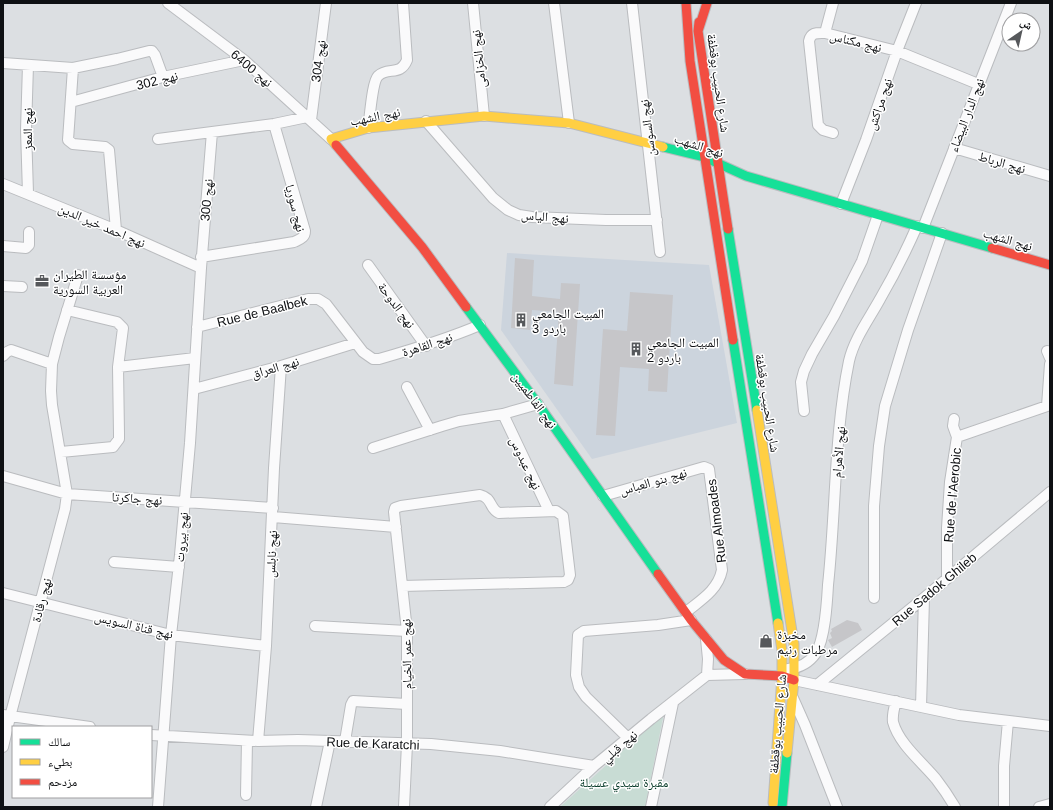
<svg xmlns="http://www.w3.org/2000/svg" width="1053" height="810" viewBox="0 0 1053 810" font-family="Helvetica,'Noto Naskh Arabic',sans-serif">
<rect width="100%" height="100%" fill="#dcdfe2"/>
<path fill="#ccd4dd" d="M507,253L709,265L737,423L592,459L501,330Z"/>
<path fill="#c8dcd4" d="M664,713L645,807H560Z"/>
<path fill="#c6c6c9" d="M515,258L534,260L532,296L560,299L561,283L580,284L573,386L554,384L559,312L532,310L530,330L511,328Z
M630,292L673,295L667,392L648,391L649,369L620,367L615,436L596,435L603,329L627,331Z
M847,620L858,623L862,630L832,647L828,640L832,638L830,633L832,631L831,629Z"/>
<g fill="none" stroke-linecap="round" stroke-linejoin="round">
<g stroke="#babcbf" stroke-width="12">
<path id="street" d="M168,3L244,60L331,139
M473,3L484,116
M554,3L569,123
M632,3L660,252
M825,33L833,3
M3,63L73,68L117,59L149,51H152L155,55L163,77
M28,65L26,130L28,193
M73,68L68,140L73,144L105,147L109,150L116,230
M71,102L163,77L244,60
M311,120L326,3
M426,121L493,198L508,210L519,215L532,217L606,220H657
M368,128C370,118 372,82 378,76C388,66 400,77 407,60L403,3
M833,133L823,130L818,125L809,41C811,32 817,33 825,33L897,51L978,84
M158,139L274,124L307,117
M954,148L1050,176
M3,184L116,230L201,268
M841,204L866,140L897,51L916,3
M923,228L1011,3
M3,246L26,248L29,245V232
M201,257L294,242C300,239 305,238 305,231L274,124
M368,265L426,346
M3,286L22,287
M197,327L308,299H318L326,304L363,352L373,359H379C414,349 447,339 480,325
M1047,351L1050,358
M3,356L7,352L11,350L52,364
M118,367L195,358
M407,387L430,430
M194,389L281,366L355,343
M1047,406L1050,364
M804,411L801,382L804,371L812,354L834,316L862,261L878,215
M503,414L549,511
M954,419L953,426L957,437
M373,448L442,426L459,421L503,414L538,404
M61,452L113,447L119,439V434L118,367L123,328L117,322L67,310
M3,476L67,494L273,508
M603,496L704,467L709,469L722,570C718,590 701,600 686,612
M273,517L396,527
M114,562L179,567
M947,579V528L950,482L957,437L1050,405
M402,586L564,582L568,580L570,575L563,516L556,511L499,513C489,509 493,498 480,495L401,506L395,508L394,512L407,631V744L404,807
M3,593L171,635L266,646
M874,598V506L879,446L885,406L908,330L942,233
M315,626L407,631
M706,639L708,659L707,675
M788,669C799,668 809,663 816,653C825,638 827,603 828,585C836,511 834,434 849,361C854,339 869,319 880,299C894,275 906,251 917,226
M794,680L959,715L1050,726
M817,685L924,598L1050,492
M793,698L805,725L837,807
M896,701C894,708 892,715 893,722C899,744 922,762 936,779C943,788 949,797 955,807
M921,707L924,598
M3,715L90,727
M151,735L258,741L298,740L431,744L500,751L594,766
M628,738L586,697L579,687L576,675L578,635L584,631L658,625L691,620
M258,741L266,646L274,468L281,366
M345,741L351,705L353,701L407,704
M3,747L10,717L65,509L67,494L52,405L51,391L52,364L59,337L78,275
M246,795L247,741
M158,807L171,635L180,555L190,443L201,268L212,132
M316,807L330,741
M550,807L594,766L651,719L707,675L745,674
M651,807L673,703
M1004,807V766L1008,721
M1039,807L1050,804"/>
</g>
<g stroke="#babcbf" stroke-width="11">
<path id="fast" d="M663,147L704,157L746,176L992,248
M728,229L757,410
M466,307L538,404L658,574
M733,340L778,623
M782,807L787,753"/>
</g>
<g stroke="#babcbf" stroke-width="11">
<path id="slow" d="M336,145L331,139L368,128L484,116L569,123L663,147
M757,410L794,644V680L787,753
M773,803L782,676V651L778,623"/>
</g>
<g stroke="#babcbf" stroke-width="11">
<path id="jam" d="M686,3L690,61L733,340
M699,22L698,31L728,229
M698,31L707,3
M336,145L422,247L466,307
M992,248L1050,265
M658,574L691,620L724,660L745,674L782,676L794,680"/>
</g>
<use href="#street" stroke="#fafafb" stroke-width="10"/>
<use href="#fast" stroke="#16e098" stroke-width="9"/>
<use href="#slow" stroke="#ffcf43" stroke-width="9"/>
<use href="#jam" stroke="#f24e42" stroke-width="9"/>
</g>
<defs>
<g id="office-bare" transform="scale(1.08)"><path d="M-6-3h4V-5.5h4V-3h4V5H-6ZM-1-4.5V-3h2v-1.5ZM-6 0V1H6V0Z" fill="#56585b" stroke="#fff" stroke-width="2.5" paint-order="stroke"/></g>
<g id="building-bare" transform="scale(1.08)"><path d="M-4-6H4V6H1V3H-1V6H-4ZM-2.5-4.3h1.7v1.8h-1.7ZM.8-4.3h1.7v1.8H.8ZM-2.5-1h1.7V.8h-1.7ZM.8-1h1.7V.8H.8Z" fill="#56585b" stroke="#fff" stroke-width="2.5" paint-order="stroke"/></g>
<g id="shop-bare" transform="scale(1.08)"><path d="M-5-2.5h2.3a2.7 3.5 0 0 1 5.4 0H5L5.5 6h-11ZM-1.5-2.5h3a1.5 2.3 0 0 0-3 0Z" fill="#56585b" stroke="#fff" stroke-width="2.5" paint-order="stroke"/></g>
</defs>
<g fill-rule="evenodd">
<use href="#office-bare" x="42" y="281"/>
<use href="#building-bare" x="521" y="320"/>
<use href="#building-bare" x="636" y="349"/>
<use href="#shop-bare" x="766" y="641"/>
</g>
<g text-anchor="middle" stroke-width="3" stroke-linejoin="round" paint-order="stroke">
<g font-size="13" fill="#0e1013" stroke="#fff">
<text transform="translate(856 41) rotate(14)" y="5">نهج مكناس</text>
<text transform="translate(478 59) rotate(-96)" y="5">نهج الخزامى</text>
<text transform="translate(318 61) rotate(-82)" y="5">نهج 304</text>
<text transform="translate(252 68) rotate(40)" y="5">نهج 6400</text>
<text transform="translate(157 80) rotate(-14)" y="5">نهج 302</text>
<text transform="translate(719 83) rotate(82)" y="5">شارع الحبيب بوقطفة</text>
<text transform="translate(879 104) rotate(-71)" y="5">نهج مراكش</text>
<text transform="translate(966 115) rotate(-69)" y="5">نهج الدار البيضاء</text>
<text transform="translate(375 116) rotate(-11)" y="5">نهج الشهب</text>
<text transform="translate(647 128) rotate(-97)" y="5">نهج السوسن</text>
<text transform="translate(27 129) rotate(-90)" y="5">نهج المعز</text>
<text transform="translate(699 145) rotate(18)" y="5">نهج الشهب</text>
<text transform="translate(1002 162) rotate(16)" y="5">نهج الرباط</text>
<text transform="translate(206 200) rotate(-85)" y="5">نهج 300</text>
<text transform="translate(296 208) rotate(76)" y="5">نهج سوريا</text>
<text transform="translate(545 216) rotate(5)" y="5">نهج الياس</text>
<text transform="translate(102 225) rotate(23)" y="5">نهج احمد خير الدين</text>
<text transform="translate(1008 239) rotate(16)" y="5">نهج الشهب</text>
<text transform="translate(397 305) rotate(54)" y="5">نهج الدوحة</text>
<text transform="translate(262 311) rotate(-14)" y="5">Rue de Baalbek</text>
<text transform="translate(427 344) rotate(-18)" y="5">نهج القاهرة</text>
<text transform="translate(275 367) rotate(-16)" y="5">نهج العراق</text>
<text transform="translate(535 400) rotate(54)" y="5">نهج الفاطميين</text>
<text transform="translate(768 403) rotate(81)" y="5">شارع الحبيب بوقطفة</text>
<text transform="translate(838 452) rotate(-85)" y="5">نهج الأهرام</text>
<text transform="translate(526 463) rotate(65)" y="5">نهج عبدوس</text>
<text transform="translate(653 481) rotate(-16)" y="5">نهج بنو العباس</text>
<text transform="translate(952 495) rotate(-85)" y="5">Rue de l'Aerobic</text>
<text transform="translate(137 498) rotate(4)" y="5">نهج جاكرتا</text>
<text transform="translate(716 521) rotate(-97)" y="5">Rue Almoades</text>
<text transform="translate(181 537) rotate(-85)" y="5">نهج بيروت</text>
<text transform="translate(271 554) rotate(-87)" y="5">نهج نابلس</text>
<text transform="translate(934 589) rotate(-40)" y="5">Rue Sadok Ghileb</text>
<text transform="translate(41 600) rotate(-75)" y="5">نهج رقادة</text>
<text transform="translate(134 625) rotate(13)" y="5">نهج قناة السويس</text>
<text transform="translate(406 654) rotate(-91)" y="5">نهج عمر الخيام</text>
<text transform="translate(777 724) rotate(-85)" y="5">شارع الحبيب بوقطفة</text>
<text transform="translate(373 743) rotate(2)" y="5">Rue de Karatchi</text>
<text transform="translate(619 746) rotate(-40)" y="5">نهج قبلي</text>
</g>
<g font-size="13" fill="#0e1013" stroke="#fff" text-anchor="start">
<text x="53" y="279">مؤسسة الطيران<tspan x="53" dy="15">العربية السورية</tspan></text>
<text x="532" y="318">المبيت الجامعي<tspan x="532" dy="15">باردو 3</tspan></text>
<text x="647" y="347">المبيت الجامعي<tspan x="647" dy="15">باردو 2</tspan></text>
<text x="777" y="639">مخبزة<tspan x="777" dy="15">مرطبات رنيم</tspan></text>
</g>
<g font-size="13" fill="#073a28" stroke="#fff">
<text x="624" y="787">مقبرة سيدي عسيلة</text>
</g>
</g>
<rect width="1053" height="810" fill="none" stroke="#0e1013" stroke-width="8"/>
<rect x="12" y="726" width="140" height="72" fill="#ffffff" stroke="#9f9fa1"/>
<rect x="20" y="739" width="20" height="6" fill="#16e098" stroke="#9f9fa1"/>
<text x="48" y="746" font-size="12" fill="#0e1013">سالك</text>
<rect x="20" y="759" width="20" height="6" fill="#ffcf43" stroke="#9f9fa1"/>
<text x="48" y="766" font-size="12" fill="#0e1013">بطيء</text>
<rect x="20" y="779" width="20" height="6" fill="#f24e42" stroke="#9f9fa1"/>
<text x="48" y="786" font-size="12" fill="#0e1013">مزدحم</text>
<g transform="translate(1021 32) rotate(34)"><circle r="19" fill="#ffffff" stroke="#9f9fa1"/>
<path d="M0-3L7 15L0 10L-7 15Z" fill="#56585b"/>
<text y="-6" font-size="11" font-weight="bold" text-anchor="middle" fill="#0e1013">ش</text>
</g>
</svg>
